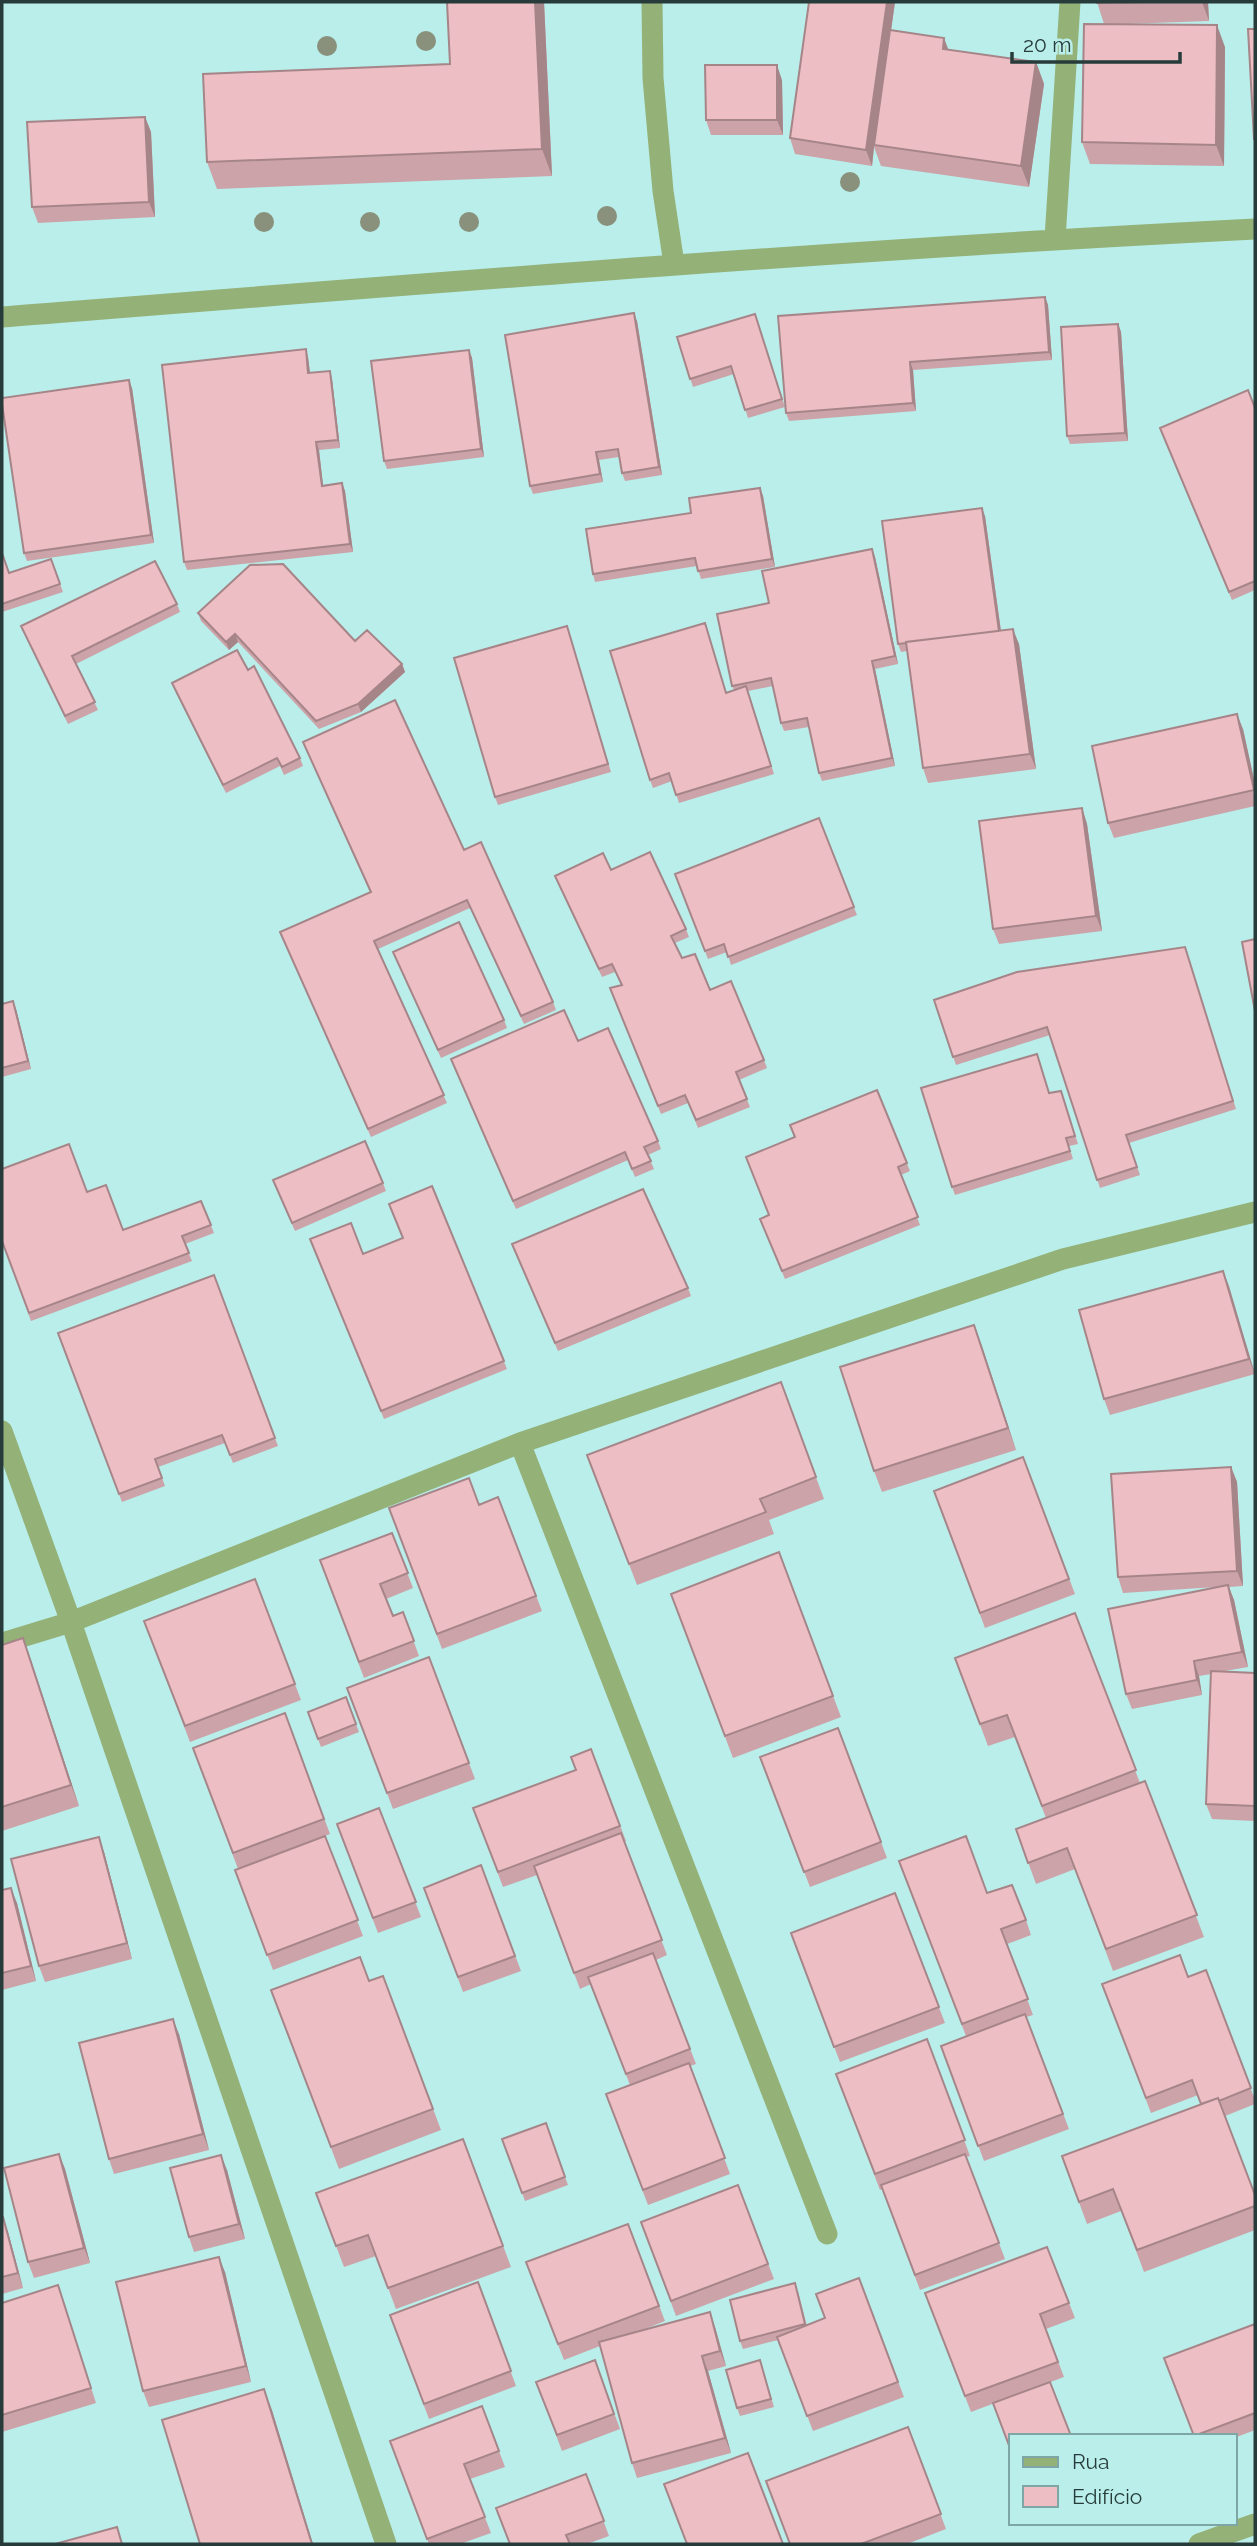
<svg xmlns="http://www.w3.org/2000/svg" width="1257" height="2546" viewBox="0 0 1257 2546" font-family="Raleway,sans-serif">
<rect width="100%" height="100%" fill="#b9eeea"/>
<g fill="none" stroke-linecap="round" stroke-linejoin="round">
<path stroke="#94b178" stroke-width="21" d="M652,2L653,78L663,191L674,264
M1055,239L1070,2
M2,317C419,284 837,250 1255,229
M2,1431L71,1622L386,2544
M520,1443L827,2234
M2,1643L71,1622L520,1443L1063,1259L1255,1212
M1199,2544L1255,2524"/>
</g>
<g fill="#89917c">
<circle cx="426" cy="41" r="10"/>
<circle cx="327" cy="46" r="10"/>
<circle cx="850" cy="182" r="10"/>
<circle cx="607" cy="216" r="10"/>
<circle cx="264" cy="222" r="10"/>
<circle cx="370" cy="222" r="10"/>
<circle cx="469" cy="222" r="10"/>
</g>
<path fill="#cca3a9" d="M447,2H544L552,176L217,189L207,162L450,64Z
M809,2H895L891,30L949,50L1036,62L1044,84L1029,187L881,166L874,147L872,166L795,154L790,138Z
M1097,2H1208L1209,21L1125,24L1225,47L1224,166L1090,164L1082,142L1104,24Z
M782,80L783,135H711L706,120Z
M145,117L151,132L155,217L38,223L32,207Z
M1045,297L1048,305L1052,360L913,370L916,411L789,421L786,413Z
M755,314L785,407L748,418L734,374L693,387L677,337Z
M637,321L662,475L625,481L622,473L619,457L599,460L603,482L533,494L530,486Z
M1118,324L1121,332L1128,441L1070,444L1067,436Z
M469,350L472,358L484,457L387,469L384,461Z
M308,357L310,373L330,371L332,379L340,448L319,450L323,485L342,483L345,491L353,552L187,570L184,562Z
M132,388L154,543L27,561L24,553Z
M1255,408V590L1232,600L1163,436Z
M760,488L763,496L775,567L701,579L697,566L595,582L593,574L691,513Z
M985,516L1001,631L1019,644L1036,769L928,783L923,768L907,651L901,652L898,644Z
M872,549L875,557L898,664L875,669L895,766L822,781L819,773L809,727L784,731L781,723L773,686L748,691L774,774L679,803L672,781L653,788L650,780L734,690L732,686L769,603Z
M2,552L9,573L51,559L63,592L2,612Z
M177,604L180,612L76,664L98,710L68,724L21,626Z
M198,613L355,641L402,664L405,672L361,712L319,729L238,642L229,650L201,621Z
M567,626L611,772L498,805L495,797Z
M248,670L300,758L303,766L284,775L280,766L226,793L175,691L172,683Z
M1243,729L1255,784V806L1114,838L1108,823Z
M303,742L464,850L553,1002L556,1010L524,1024L470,908L378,949L447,1103L371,1137L280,932L370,892Z
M1082,808L1087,824L1102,931L999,944L993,929Z
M819,818L857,915L731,965L727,952L708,959L675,874Z
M611,870L686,929L689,937L675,943L682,958L710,990L764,1060L767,1068L739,1080L750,1107L698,1128L688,1103L661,1114L613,996L621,985L615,972L602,977L555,876Z
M1185,947L1236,1109L1129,1143L1140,1175L1100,1188L1050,1035L956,1065L934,1000Z
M393,952L504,1020L507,1028L441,1058Z
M2,1004L16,1009L31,1069L2,1077Z
M578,1041L658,1141L661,1149L648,1155L654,1169L635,1177L628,1160L516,1209L454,1067Z
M877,1090L910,1171L901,1175L920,1225L785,1279L763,1227L769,1215L794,1137L790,1125Z
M1061,1091L1078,1144L1069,1146L1073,1159L955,1195L952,1187L1050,1093Z
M383,1183L386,1191L295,1231L276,1188Z
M432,1186L507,1369L384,1419L310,1239L363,1254L402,1238Z
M87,1192L123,1230L201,1201L214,1233L185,1244L192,1261L31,1321L2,1242Z
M512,1244L688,1288L691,1296L558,1351Z
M1223,1271L1255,1374L1110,1415L1104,1399Z
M214,1275L278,1446L233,1463L225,1443L158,1467L165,1486L122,1502L58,1333Z
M974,1325L1016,1450L882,1492L874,1471Z
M781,1382L824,1499L769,1520L774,1534L637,1585L587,1455Z
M1023,1457L1075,1594L985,1628L934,1491Z
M1231,1467L1237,1482L1243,1586L1229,1587L1234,1600L1248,1667L1225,1671L1255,1673V1821L1212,1819L1206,1804L1211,1674L1199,1676L1202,1695L1132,1709L1126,1694L1216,1587L1123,1593L1118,1577Z
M498,1497L542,1611L442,1649L389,1508L479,1504Z
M392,1533L413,1588L386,1599L393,1616L403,1612L419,1656L364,1678L320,1560Z
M779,1552L841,1717L733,1758L671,1594Z
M255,1579L301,1700L190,1742L144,1621Z
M1075,1613L1140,1783L1145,1781L1204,1937L1113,1971L1075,1869L1036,1884L1016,1829L1046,1818L1015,1737L988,1746L955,1658Z
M23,1638L79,1806L2,1831V1645Z
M429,1657L475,1779L393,1809L347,1688Z
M346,1697L359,1732L321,1747L308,1712Z
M285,1713L330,1834L238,1869L193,1748Z
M838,1728L887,1858L810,1887L760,1757Z
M591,1749L626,1841L624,1842L667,1955L656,1960L696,2064L690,2066L730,2174L648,2205L606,2094L630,2085L591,1984L580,1989L537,1875L503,1887L473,1808L576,1770Z
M379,1808L421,1917L378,1933L337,1824Z
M325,1836L363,1936L273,1970L235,1870Z
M104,1852L132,1959L45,1982L39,1966Z
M899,1861L987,1893L1026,1920L1031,1935L1007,1944L1033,2015L1026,2017L1069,2129L984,2161L941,2046L966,2036Z
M481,1865L521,1971L463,1992L424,1888Z
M2,1890L17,1903L36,1981L2,1990Z
M895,1893L945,2023L840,2062L791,1933Z
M1206,1970L1255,2100V2104L1225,2116L1255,2195V2230L1144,2272L1121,2211L1087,2224L1062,2156L1201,2104L1198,2095L1151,2113L1102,1984L1188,1977Z
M383,1976L441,2130L339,2169L271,1990L369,1981Z
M179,2034L209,2150L114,2174L109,2159Z
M927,2039L970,2156L966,2157L1005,2259L920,2290L882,2189L880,2190L836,2074Z
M463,2139L511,2267L396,2309L376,2256L344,2267L316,2193Z
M502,2139L565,2177L568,2185L525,2201Z
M59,2154L65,2169L90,2263L34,2278L28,2262Z
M227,2170L245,2239L194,2252L189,2237Z
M738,2185L774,2279L676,2316L641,2222Z
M2,2217L8,2232L23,2288L2,2294Z
M628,2224L665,2321L640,2331L715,2327L726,2366L708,2371L731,2453L637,2478L632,2463L600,2346L564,2360L526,2262Z
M1047,2247L1075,2318L1046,2329L1064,2377L971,2412L925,2293Z
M225,2272L251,2382L149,2407L143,2391Z
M859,2278L904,2397L813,2431L778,2340L743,2349L740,2341L798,2291L807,2326L825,2318Z
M478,2282L516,2386L429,2419L390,2315Z
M63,2300L96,2403L2,2432V2303Z
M1255,2324V2430L1234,2438V2436H1194Z
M595,2360L620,2429L562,2451L536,2382Z
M760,2360L774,2407L740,2416L737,2408Z
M482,2406L505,2467L470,2479L491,2533L460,2544H429L390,2441Z
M908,2427L946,2529L907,2544H790Z
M586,2474L609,2536L587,2544H510Z"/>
<path fill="#a68589" d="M535,2H544L552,176L542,149Z
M887,2H895L875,145H874V147L872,166L866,150Z
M1202,2H1208L1209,21Z
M1217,25L1225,47L1224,166L1216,145Z
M944,38L952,59L943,49Z
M1036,62L1044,84L1029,187L1021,166Z
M777,65L782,80L783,135L777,120Z
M145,117L151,132L155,217L149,202Z
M1045,297L1048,305L1052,360L1049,352Z
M634,313L637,321L662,475L659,467Z
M1118,324L1121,332L1128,441L1125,433Z
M306,349L308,357L311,381L308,373Z
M469,350L472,358L484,457L481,449Z
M910,362L913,370L916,411L913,403Z
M330,371L332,379L340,448L338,440Z
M129,380L132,388L154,543L151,535Z
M316,442L319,450L324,494L322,486Z
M596,452L599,460L603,482L600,474Z
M342,483L345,491L353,552L350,544Z
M760,488L763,496L775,567L772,559Z
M982,508L985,516L1002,639L999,631Z
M872,549L875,557L898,664L895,656Z
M1013,629L1019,644L1036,769L1030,754Z
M235,634L238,642L229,650L226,642Z
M872,661L875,669L895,766L892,758Z
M402,664L405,672L361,712L358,704Z
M1237,714L1243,729L1255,784V792Z
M1082,808L1087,824L1102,931L1096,916Z
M13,1001L16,1009L31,1069L28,1061Z
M1223,1271L1229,1286L1255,1374L1249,1359Z
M974,1325L982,1346L1016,1450L1008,1428Z
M1231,1467L1237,1482L1243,1586L1237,1571Z
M1228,1585L1234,1600L1248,1667L1242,1652Z
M23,1638L31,1660L79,1806L71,1785Z
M1194,1661L1199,1676L1202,1695L1197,1680Z
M99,1837L104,1852L132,1959L127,1943Z
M11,1888L17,1903L36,1981L31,1966Z
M173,2019L179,2034L209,2150L203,2134Z
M59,2154L65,2169L90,2263L84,2248Z
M221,2155L227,2170L245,2239L239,2224Z
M3,2217L8,2232L23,2288L18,2273Z
M219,2257L225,2272L251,2382L246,2366Z
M710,2312L715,2327L726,2366L720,2351Z
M702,2356L708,2371L731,2453L725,2438Z
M264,2389L272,2410L313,2544H312Z"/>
<path fill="#edbec4" stroke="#a68589" stroke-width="2" d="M447,2H535L542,149L207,162L203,74L450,64Z
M809,2H887L866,150L790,138Z
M1097,2H1141L1097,3Z
M1084,24L1217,25L1216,145L1082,142Z
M1248,29H1255V139H1254Z
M890,30L944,38L943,49L1036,62L1021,166L874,145Z
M705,65H777V120H706Z
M145,117L149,202L32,207L27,122Z
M1045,297L1049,352L910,362L913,403L786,413L778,316Z
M634,313L659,467L622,473L618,449L596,452L600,474L530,486L505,335Z
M755,314L782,399L745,410L731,366L690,379L677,337Z
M1118,324L1125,433L1067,436L1061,327Z
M306,349L308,373L330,371L338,440L316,442L322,486L342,483L350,544L184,562L162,365Z
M469,350L481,449L384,461L371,361Z
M129,380L151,535L24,553L2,404V398Z
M1248,390L1255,408V581L1229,592L1160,428Z
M760,488L772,559L698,571L695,558L593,574L586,529L691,513L689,498Z
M982,508L999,631L906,642V643L898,644L882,521Z
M872,549L895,656L872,661L892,758L819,773L807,718L781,723L771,678L732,686L717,614L769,603L762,571Z
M2,553L9,573L51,559L60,584L2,604Z
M155,561L177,604L72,656L95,702L65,716L21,626Z
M283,564L355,641L367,630L402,664L358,704L316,721L235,634L226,642L198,613L250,565Z
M705,623L726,693L746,686L771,766L676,795L669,773L650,780L610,651Z
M567,626L608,764L495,797L454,658Z
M1013,629L1030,754L923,768L906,642Z
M237,650L248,670L254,666L300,758L282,767L277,758L223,785L172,683Z
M395,700L464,850L481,842L553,1002L521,1016L467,900L374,941L444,1095L368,1129L280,932L371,892L303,742Z
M1237,714L1254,790L1108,823L1092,746Z
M1082,808L1096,916L993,929L979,821Z
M819,818L854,907L728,957L724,944L705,951L675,874Z
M650,852L686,929L671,936L682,958L695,954L710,990L731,981L764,1060L736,1072L747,1099L696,1120L685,1095L658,1106L610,988L622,985L612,964L599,969L555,876L603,853L611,870Z
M459,922L504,1020L438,1050L393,952Z
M1255,939V1011L1242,942Z
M1185,947L1233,1101L1126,1135L1137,1167L1097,1180L1047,1027L953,1057L934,1000L1017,972Z
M13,1001L28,1061L2,1068V1004Z
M564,1010L578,1041L608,1028L658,1141L644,1147L651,1161L632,1169L625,1152L513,1201L451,1059Z
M1037,1054L1049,1093L1061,1091L1075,1136L1066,1138L1070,1151L952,1187L921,1088Z
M877,1090L907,1163L898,1167L918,1217L782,1271L760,1219L769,1215L746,1157L795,1137L790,1125Z
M365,1141L383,1183L292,1223L273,1180Z
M69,1144L87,1192L106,1185L123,1230L201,1201L211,1225L182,1236L189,1253L29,1313L2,1241V1169Z
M432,1186L504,1361L381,1411L310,1239L351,1223L363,1254L403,1238L389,1204Z
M643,1189L688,1288L555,1343L512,1244Z
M1223,1271L1249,1359L1104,1399L1079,1310Z
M214,1275L275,1438L230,1455L222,1435L155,1459L162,1478L119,1494L58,1333Z
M974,1325L1008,1428L874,1471L840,1367Z
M781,1382L816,1477L760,1499L766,1512L629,1564L587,1455Z
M1023,1457L1069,1579L980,1613L934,1491Z
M1231,1467L1237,1571L1118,1577L1111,1474Z
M469,1478L479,1505L498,1497L536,1596L437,1634L389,1508Z
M392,1533L408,1573L380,1584L393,1616L403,1612L414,1641L359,1662L320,1560Z
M779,1552L833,1696L725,1736L671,1594Z
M255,1579L295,1684L185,1726L144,1621Z
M1228,1585L1242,1652L1194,1661L1197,1680L1126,1694L1108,1609Z
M1075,1613L1136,1770L1042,1806L1007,1715L980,1724L955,1658Z
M23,1638L71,1785L2,1807V1645Z
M429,1657L469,1763L387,1793L347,1688Z
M1211,1671L1255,1673V1806L1206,1804Z
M346,1697L356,1724L318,1739L308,1712Z
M285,1713L324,1819L233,1853L193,1748Z
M838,1728L881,1842L804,1872L760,1757Z
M591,1749L620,1826L498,1872L473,1808L576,1770L571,1757Z
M1145,1781L1197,1915L1106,1949L1067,1848L1028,1863L1016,1829Z
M379,1808L416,1902L373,1918L337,1824Z
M621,1833L662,1940L574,1973L534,1866Z
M325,1836L358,1920L267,1955L235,1870Z
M966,1836L987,1893L1012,1885L1026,1920L1001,1929L1028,1999L962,2024L899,1861Z
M99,1837L127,1943L39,1966L11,1859Z
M481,1865L515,1956L458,1977L424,1888Z
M11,1888L31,1966L2,1973V1890Z
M895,1893L939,2007L834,2047L791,1933Z
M653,1953L690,2049L626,2074L588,1977Z
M1180,1955L1188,1977L1206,1970L1251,2088L1219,2101L1218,2098L1201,2104L1192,2080L1146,2098L1102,1984Z
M360,1957L369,1981L383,1976L433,2109L331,2147L271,1990Z
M1025,2014L1063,2114L978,2146L941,2046Z
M173,2019L203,2134L109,2159L79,2043Z
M927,2039L965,2140L875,2174L836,2074Z
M689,2063L725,2158L643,2190L606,2094Z
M1218,2098L1255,2195V2206L1137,2250L1113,2189L1079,2202L1062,2156Z
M546,2123L565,2177L522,2193L502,2139Z
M463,2139L503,2246L388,2288L368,2235L336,2246L316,2193Z
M59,2154L84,2248L28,2262L4,2168Z
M965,2154L999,2243L915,2275L881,2185Z
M221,2155L239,2224L189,2237L170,2168Z
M738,2185L768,2264L671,2301L641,2222Z
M2,2217H3L18,2273L2,2277Z
M628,2224L659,2306L558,2344L526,2262Z
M1047,2247L1069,2303L1040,2314L1058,2362L965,2396L925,2293Z
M219,2257L246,2366L143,2391L116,2282Z
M859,2278L898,2382L807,2416L777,2337L825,2318L816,2294Z
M478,2282L511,2371L424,2404L390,2315Z
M795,2283L805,2324L740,2341L730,2300Z
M58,2285L91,2388L2,2415V2303Z
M710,2312L720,2351L702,2356L725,2438L632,2463L599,2342Z
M1255,2324V2413L1194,2436L1164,2358Z
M595,2360L614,2414L557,2435L536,2382Z
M760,2360L771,2399L737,2408L726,2370Z
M1050,2382L1071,2436H1010V2448L993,2403Z
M264,2389L312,2544H200L162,2420Z
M482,2406L499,2451L464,2464L485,2517L427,2539L390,2441Z
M908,2427L941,2514L861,2544H790L766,2481Z
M748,2453L783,2544H687L664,2484Z
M586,2474L604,2521L566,2535L570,2544H510L496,2508Z
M117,2527L122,2544H55Z"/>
<rect width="1257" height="2546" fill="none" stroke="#263b3a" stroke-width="7"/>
<rect x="1009" y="2434" width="228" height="91" fill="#b9eeea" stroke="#7ea6a4" stroke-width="2"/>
<rect x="1023" y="2457" width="35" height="10" fill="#94b178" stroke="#7ea6a4" stroke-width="2"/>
<text x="1072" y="2469" font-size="21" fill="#263b3a">Rua</text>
<rect x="1023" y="2486" width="35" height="21" fill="#edbec4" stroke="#7ea6a4" stroke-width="2"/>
<text x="1072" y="2504" font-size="21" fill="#263b3a">Edifício</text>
<path d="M1012 52v10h168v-10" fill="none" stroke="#263b3a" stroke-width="3.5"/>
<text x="1023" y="52" font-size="21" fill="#263b3a" stroke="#b9eeea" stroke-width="5" paint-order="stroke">20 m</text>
</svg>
